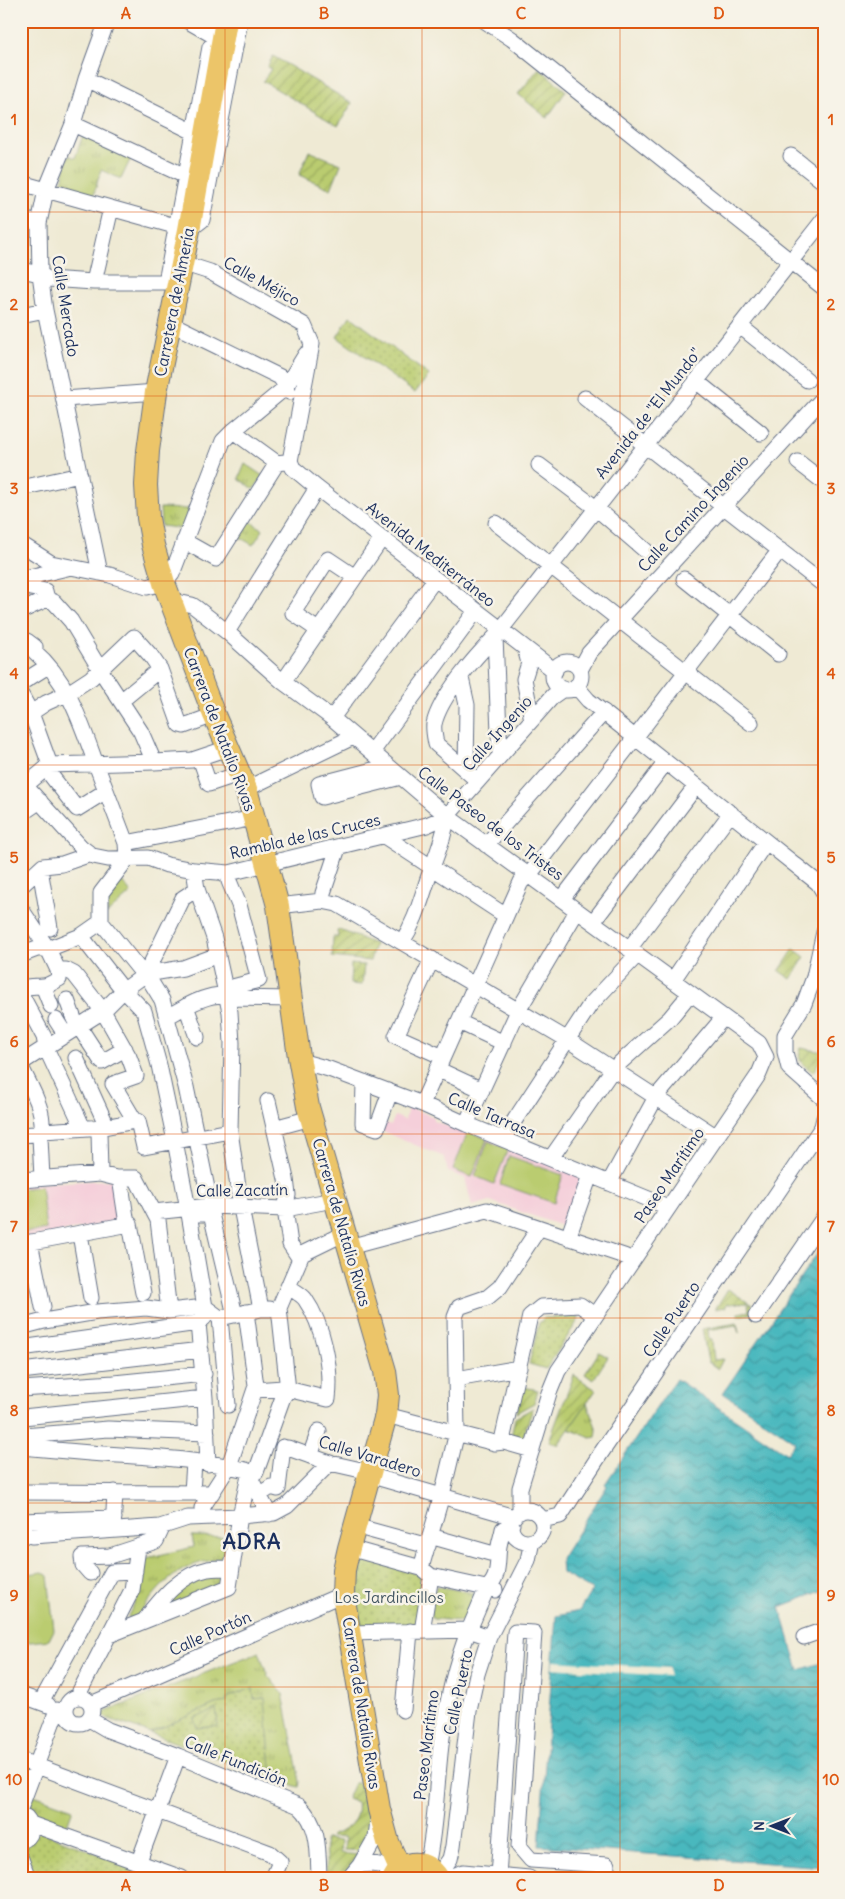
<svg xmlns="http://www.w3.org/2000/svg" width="845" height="1899" viewBox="0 0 845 1899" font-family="Delius,sans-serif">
<defs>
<pattern id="grass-tufts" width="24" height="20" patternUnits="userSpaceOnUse" patternTransform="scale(1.25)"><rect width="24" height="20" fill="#bacc6f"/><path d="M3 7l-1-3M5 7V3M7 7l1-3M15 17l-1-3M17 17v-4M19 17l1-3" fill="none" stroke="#96a65e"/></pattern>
<pattern id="park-dots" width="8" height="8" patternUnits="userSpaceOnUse" patternTransform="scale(1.25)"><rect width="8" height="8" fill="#bacc6f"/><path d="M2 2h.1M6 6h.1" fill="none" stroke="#96a65e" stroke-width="1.8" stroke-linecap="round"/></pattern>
<pattern id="garden-furrows" width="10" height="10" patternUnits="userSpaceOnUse" patternTransform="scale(1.25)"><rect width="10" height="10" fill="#bacc6f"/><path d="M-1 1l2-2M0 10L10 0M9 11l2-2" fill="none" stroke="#96a65e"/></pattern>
<pattern id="water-waves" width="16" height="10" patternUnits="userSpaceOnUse" patternTransform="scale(1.25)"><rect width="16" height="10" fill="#48b8be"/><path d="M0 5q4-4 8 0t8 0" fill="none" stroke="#3b969e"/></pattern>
</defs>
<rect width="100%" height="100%" fill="#f7f3e8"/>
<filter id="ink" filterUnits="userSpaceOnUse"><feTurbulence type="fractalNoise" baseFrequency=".02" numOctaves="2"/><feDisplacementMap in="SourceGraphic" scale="10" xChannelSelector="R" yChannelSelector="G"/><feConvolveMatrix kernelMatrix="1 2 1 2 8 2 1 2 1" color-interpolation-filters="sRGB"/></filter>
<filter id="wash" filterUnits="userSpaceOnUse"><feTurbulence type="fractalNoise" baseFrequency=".0096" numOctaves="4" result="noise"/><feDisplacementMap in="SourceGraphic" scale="20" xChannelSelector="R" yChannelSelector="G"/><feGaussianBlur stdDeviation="1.12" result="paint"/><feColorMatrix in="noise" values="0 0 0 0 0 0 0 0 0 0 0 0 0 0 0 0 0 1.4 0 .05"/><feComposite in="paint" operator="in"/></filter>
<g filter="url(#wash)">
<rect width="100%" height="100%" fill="#efead4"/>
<path fill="#f5cfda" d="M408,1107L434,1117V1121L459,1131L463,1128L586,1178L569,1225L563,1223L562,1226L490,1201L472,1206L465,1178L448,1172L444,1157L379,1130L382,1122L391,1125L395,1116L405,1120Z
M112,1180L118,1190L122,1221L21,1239V1184Z"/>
<path fill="url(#grass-tufts)" stroke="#6a7e66" d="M83,135L131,158L121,179L101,170L93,197L61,186L68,155L75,158Z
M245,464L263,476L254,489L240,480L239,478Z
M160,508L189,509L185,529L161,526Z
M250,521L263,530L253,545L239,537Z
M121,880L131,893L107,914L109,890Z
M587,1403L597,1430L596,1437L591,1438L569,1429Z
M192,1536L232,1537L229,1558C194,1561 174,1570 152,1597C145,1605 140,1615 132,1621L128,1616L139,1594L146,1558L194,1547Z
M226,1572L224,1584L154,1614L191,1580Z
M436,1586L474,1593L465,1618L462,1621L433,1619L431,1615Z
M259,1652L268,1676L283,1694L300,1782L299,1787L272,1779L264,1698L215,1704L150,1733L100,1716V1714Z
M34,1795L73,1809L66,1828L31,1815L29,1808Z"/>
<path fill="url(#park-dots)" stroke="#6a7e66" d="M350,316L429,375L415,393L337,337Z
M578,1316L579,1319L546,1369L529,1364L539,1323L544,1318Z
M599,1352L608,1357L593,1380L585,1374Z
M358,1553L425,1577L419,1628L358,1626Z
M253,1688L254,1699L265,1698L272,1779L150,1733L215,1704L227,1702V1698Z
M42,1832L160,1878H33L24,1855V1846L35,1834Z"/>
<path fill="url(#garden-furrows)" stroke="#6a7e66" d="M273,56L352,103L338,126L263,81L271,69L267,67Z
M539,68L566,91L547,118L518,94Z
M309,151L341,164L331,189L299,175Z
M340,930L375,944L370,961L332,957L333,937H338L337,931Z
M794,949L805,957L791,979L779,971Z
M351,964L364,965L362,985L350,984Z
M801,1048L823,1052L820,1060L813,1072C803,1065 796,1061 801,1048Z
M728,1289L758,1309L755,1313L738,1316V1313L749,1311L748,1303L726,1304V1307L715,1309Z
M737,1323L739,1333L736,1325L708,1330L709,1340H712L714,1360L723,1359L718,1369L708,1362L702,1329Z
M574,1375L596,1390L558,1445L549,1441Z
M523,1387L538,1390L534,1403L516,1413Z
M533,1408L522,1440L511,1437L515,1418Z
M216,1709L218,1726L197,1728L194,1719Z
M354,1783H358L367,1792L370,1813L369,1837L362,1851L344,1850L345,1838L331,1837V1835C346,1831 360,1821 357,1803L347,1799Z
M325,1839L341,1841L340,1853L360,1855L340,1878H327Z"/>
<path fill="#bacc6f" stroke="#6a7e66" d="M468,1131L487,1139L472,1177L453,1170Z
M488,1141L508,1149L494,1184L475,1176Z
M509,1156L563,1175L554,1203L500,1184Z
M41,1186L46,1230L21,1233V1189Z
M43,1572L48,1576L54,1630L49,1640L21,1643V1575Z"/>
<path fill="url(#water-waves)" stroke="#32748e" d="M824,1243V1590L780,1607L799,1670L824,1662V1867L539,1846L556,1616L579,1611L592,1590L562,1573L561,1559L607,1486L605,1484L676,1379L787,1454L795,1442L723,1393Z"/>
<path fill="#efead4" d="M553,1661L669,1668V1676L552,1668Z"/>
</g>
<g filter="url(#ink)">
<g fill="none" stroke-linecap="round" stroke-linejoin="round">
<g stroke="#657087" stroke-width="17">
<path id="minor" d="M188,21L223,41
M485,21L512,39L824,288
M86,79L202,136
M73,124L194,180
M791,156L824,182
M21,183L189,230L202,220L240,21
M21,219L39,223
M182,263L210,272L304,325L312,344
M21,270L40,274L48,279L94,282H174
M94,282L111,208
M166,282L210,47
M21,315L45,310
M170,323L280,377L289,392
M740,326L807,380
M312,344L290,461L293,468L317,488L555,671
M696,381L761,433
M585,398L824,585
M65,399L156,392
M233,431L277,463L285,462
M798,462L824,482
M539,465L596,508L646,551
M21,488L80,475
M496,523L751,723
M184,541L216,559L277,463
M21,544L51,563L110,575L147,587L164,583L172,574L223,441L233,431L285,388L306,354
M100,573L45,310L40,274L39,223L46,190L73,124L86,79L107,21
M21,579L67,568
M684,579L778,654
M21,586L45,591L47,599
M47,599L54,602L71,621L101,671L141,732L154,762L192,760L228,748
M172,601L192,605L195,607L227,632L283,682L332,718L447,816L759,1043L766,1057L759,1074L558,1371L549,1393L520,1488V1512
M21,611L47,599
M318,630L293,613L328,559L355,577
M227,632L317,488
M495,637L500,756
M525,648L529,663L524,679L532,720
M553 676a14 14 0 1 1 28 0a14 14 0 1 1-28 0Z
M580,670L589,653L824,397
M461,678L467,705L466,770
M283,682L382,538
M21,683L48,666
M576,686L588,700L818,883L824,893
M21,695L31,713L50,765
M121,701L160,669
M31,713L46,703L68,693L91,678L134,637L151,656L160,669L180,725L184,726L214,715
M332,718L435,579
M372,752L476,611
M200,758L209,784L239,774
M388,766L319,784L322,797L401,777
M46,769L77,809L106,791
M21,781L81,847L93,856L108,859L148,858L167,865L194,870L229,873L427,825L447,816L553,696L563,689
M478,781L436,744C435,738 433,730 434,724C440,697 475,657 495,637L824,219
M26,785L50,765L154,762
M246,789L353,737
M21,814L40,801
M384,836L506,916
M126,843L254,818
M486,845L604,712
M40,869L50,928
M194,870L197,889L214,938L230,1012L232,1043L230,1131L241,1208L261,1309
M21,886L43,866L62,864L91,854
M562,899L666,762
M322,901L323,893L338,848
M278,906L322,901L337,904L568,1040L717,1137
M21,909L48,949L58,970H66L74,974L103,1011L129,1057L136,1076L113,1084L135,1121H138L144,1147L230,1131
M101,922L139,969L146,974L162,1000L186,1087L208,1193
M593,922L696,786
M824,932L814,977L804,1004L785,1035V1052L789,1068L824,1099
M402,942C417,919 421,898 430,873C437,853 445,836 447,816
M629,949L731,813
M21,955L37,949H48L81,936L101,922V893L127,859L126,843C116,817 106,790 96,764C81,723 68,680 34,651L35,647L27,641
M432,959L396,1036L443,1057
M146,974L183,968L218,955
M673,980L766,842
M43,986L51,1006
M21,989C31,985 34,987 43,986C48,986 55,981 59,979L58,970
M225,989L259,980L239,905L229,881V873
M21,994L44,1037L46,1048L83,1128
M67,1000L74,1019L102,1062L125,1049
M186,1006L197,1037
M167,1017C183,1008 214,988 233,998L291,999
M56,1020L65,1034
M459,1022L504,1043
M76,1058L106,1124L99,1131L100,1174
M300,1061L329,1069L422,1104L466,1124L668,1207
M21,1063L103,1011L124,990L146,974L183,898L197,889
M21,1067C31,1088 48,1114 40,1137L42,1178
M437,1069L482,1090
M364,1082L363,1123L377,1128L390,1092
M268,1101L286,1179L288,1195L285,1209L290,1244L300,1259
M422,1104L521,882L529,875L780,550
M466,1124L518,1011L577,911
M274,1128L311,1118
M21,1135L35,1134L43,1131L104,1127L135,1121
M503,1138L590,1005L637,955
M551,1158L613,1069L670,1018L684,1001L688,992
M120,1178L127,1224
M21,1180L100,1174L116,1178H136L158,1220L169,1311
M609,1183L656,1097L723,1018
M154,1212L210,1206L285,1209L334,1200
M194,1214H211L235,1315
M80,1234L91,1298
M568,1238L590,1175
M30,1242L43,1307
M21,1244L130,1224L143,1293
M349,1247L487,1210L624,1256L633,1260
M756,1316L824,1217
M220,1318L228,1405
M198,1323L205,1398L208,1464
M21,1327L44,1321L97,1312L146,1308L169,1311L205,1307L189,1214L175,1141L159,1065L144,1011L120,986L81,936
M21,1348L198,1323L204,1318L205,1307L220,1318L261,1309H270
M21,1371L201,1350
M456,1379L519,1368
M21,1389L114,1383L204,1374
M255,1390L283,1388L328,1399C332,1367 323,1325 305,1299C301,1294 294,1291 289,1287
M386,1415L495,1443L504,1442L532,1450
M23,1417L205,1398
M24,1436L108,1429L207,1433
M504,1442L503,1436L530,1316L541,1307L580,1305L590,1312H598
M21,1447C44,1449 67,1451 90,1453C142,1457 195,1458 246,1470L269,1514
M288,1448L330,1463L361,1470L369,1475L514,1517
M310,1456L319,1431
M21,1492L212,1493
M192,1492L194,1462
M259,1495L271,1487L278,1489L283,1447
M511 1526a16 16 0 1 1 32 0a16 16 0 1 1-32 0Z
M204,1517L202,1508L229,1466L256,1386L246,1312
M542,1520L560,1516L601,1453L822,1127L824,1118
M21,1521L114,1518
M355,1526L428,1546
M113,1529L115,1492
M21,1533L32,1536L160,1527L188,1518L240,1516L274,1513L287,1506L330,1463
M430,1536L490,1553
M349,1548L421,1568L431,1576L495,1590
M421,1568L442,1495L457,1432L455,1317L459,1307L488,1297L500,1287L539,1228
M90,1573L83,1565L82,1557L110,1556L156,1541L163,1526
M144,1621C161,1599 179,1575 208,1569C215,1568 224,1568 232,1568
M422,1631L431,1576
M350,1633L469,1630L487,1588C500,1578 497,1560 499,1546C500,1540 502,1535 503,1529L512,1524
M109,1635L229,1587L240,1516L249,1476L256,1472L283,1397L288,1390L279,1308L302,1254L345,1233
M804,1637L824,1630
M21,1695L48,1705
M66 1710a13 13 0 1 1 26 0a13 13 0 1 1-26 0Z
M83,1697L80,1691L132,1590L138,1548
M41,1702L112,1572L135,1571
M91,1704L343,1594
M403,1710L410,1631
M89,1719L108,1730L178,1756L299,1806C320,1825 318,1852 319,1878
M21,1760L270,1853L280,1862L273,1878
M21,1806L57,1710
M31,1824L182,1878
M21,1841C33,1837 34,1826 26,1817
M21,1859L28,1878
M139,1861L178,1756
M360,1865C378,1863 381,1863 394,1877
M427,1866C436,1826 436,1786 441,1745C446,1706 454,1667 469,1630L489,1637
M498,1876L515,1632L534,1633L519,1846L531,1860L607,1865L606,1878
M437,1877L450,1859L453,1846L469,1711L477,1674L489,1637L528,1560L532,1541
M349,1878L360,1865L376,1837L378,1820
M449,1878L463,1872L529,1878"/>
</g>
<g stroke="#657087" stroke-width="24">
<path id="highway" d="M226,21L189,230L156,392L148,451L146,485L148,518L153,545L164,583L214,715L246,789L278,906L299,1057L308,1107L385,1371L388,1395L386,1415L349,1548L344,1570L343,1594L379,1809L388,1842L400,1869
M394,1878C404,1858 427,1860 438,1878"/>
</g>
<use href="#minor" stroke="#fff" stroke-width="15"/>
<use href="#highway" stroke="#ecc569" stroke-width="22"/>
</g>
</g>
<path fill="none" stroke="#de5710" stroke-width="1" stroke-opacity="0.55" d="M225,21V1878M422,21V1878M620,21V1878M21,212H824M21,396H824M21,581H824M21,765H824M21,950H824M21,1134H824M21,1318H824M21,1503H824M21,1687H824"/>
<g text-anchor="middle" stroke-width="5" stroke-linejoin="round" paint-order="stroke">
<g font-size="16" fill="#1b2f5e" stroke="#f7f3e8">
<text transform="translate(262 281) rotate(29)" y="6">Calle Méjico</text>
<text transform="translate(174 302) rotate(-79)" y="6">Carretera de Almería</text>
<text transform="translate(66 306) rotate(81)" y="6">Calle Mercado</text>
<text transform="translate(648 413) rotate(-52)" y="6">Avenida de "El Mundo"</text>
<text transform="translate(693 513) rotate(-47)" y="6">Calle Camino Ingenio</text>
<text transform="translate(431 554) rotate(38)" y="6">Avenida Mediterráneo</text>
<text transform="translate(220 729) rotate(69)" y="6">Carrera de Natalio Rivas</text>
<text transform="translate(497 733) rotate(-48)" y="6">Calle Ingenio</text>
<text transform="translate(491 823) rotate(37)" y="6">Calle Paseo de los Tristes</text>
<text transform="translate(305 836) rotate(-13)" y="6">Rambla de las Cruces</text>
<text transform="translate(492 1115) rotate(23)" y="6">Calle Tarrasa</text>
<text transform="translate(669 1175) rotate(-56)" y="6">Paseo Marítimo</text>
<text transform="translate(242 1190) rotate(-1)" y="6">Calle Zacatín</text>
<text transform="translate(342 1222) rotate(74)" y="6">Carrera de Natalio Rivas</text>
<text transform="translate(671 1319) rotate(-56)" y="6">Calle Puerto</text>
<text transform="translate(370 1456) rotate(17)" y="6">Calle Varadero</text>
<text transform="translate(210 1633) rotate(-24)" y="6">Calle Portón</text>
<text transform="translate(458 1692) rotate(-78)" y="6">Calle Puerto</text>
<text transform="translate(362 1703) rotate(81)" y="6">Carrera de Natalio Rivas</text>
<text transform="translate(426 1745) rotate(-83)" y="6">Paseo Marítimo</text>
<text transform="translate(236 1761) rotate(22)" y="6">Calle Fundición</text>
</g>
<g font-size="16" fill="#435662" stroke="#f7f3e8">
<text x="389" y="1603">Los Jardincillos</text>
</g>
<g font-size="21" font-weight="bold" letter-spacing="1" fill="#1b2f5e" stroke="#f7f3e8">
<text x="252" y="1549">ADRA</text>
</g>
</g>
<rect width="845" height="1899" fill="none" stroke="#f7f3e8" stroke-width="55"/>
<g transform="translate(772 1826) rotate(270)" stroke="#f7f3e8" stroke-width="4" paint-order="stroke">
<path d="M0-4L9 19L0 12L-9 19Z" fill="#1b2f5e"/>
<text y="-8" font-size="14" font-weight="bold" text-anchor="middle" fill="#1b2f5e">N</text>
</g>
<rect x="28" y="28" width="790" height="1844" fill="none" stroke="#de5710" stroke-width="2"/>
<g font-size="16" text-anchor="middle" font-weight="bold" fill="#de5710">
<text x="126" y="19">A</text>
<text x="324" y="19">B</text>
<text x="521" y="19">C</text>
<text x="719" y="19">D</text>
<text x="14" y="125">1</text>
<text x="831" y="125">1</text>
<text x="14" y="310">2</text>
<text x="831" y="310">2</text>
<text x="14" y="494">3</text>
<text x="831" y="494">3</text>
<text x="14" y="679">4</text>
<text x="831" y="679">4</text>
<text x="14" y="863">5</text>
<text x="831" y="863">5</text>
<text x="14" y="1047">6</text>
<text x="831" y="1047">6</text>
<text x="14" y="1232">7</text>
<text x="831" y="1232">7</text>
<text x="14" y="1416">8</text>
<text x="831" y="1416">8</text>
<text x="14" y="1601">9</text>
<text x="831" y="1601">9</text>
<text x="14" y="1785">10</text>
<text x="831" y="1785">10</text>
<text x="126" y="1891">A</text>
<text x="324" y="1891">B</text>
<text x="521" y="1891">C</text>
<text x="719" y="1891">D</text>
</g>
</svg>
